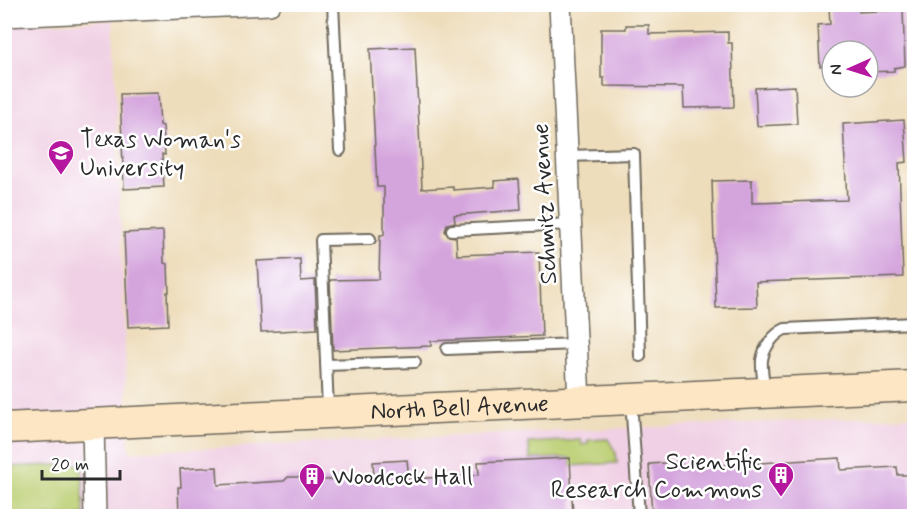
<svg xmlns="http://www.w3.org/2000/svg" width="919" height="521" viewBox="0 0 919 521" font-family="Mynerve,sans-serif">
<rect width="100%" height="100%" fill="#fff"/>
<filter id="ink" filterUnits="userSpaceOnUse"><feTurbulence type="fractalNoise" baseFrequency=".0167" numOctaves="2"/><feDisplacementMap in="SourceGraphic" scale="12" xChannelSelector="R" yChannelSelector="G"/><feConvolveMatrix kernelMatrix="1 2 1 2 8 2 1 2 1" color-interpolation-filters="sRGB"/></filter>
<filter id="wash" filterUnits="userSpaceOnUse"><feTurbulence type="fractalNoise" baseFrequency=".008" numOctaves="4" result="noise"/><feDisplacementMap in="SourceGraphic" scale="24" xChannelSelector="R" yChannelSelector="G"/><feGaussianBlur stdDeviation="1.35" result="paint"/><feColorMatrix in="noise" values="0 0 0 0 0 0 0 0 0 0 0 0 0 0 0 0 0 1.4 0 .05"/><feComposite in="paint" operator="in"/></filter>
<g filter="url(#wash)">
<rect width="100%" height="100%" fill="#edb"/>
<path fill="#f0d0e4" d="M113,20L129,452L582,430L914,416V516H5L4,25Z"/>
<path fill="#bacd70" stroke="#727c4e" stroke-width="1.5" d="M608,439L616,453L617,463L570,466V458L530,459L529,443L581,440L582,445L588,444V440Z
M82,464L84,516H5V467Z"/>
<g id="blocks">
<path fill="#d4a4dd" d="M859,5V12L903,10L905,66L894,68V71L868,72V51H832V66H820L818,25L830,24L829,6Z
M626,25H649V34L728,32V43H732L734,107L684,108L683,87L604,86V78H601V29H626Z
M415,47L422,189L453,187V190L495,187L494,181L519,179L521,210L454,215L455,222L447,224L445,231L448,236L456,237L457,255L539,252L542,336L431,341V346L333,350L330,280L379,279L380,235H384V187H377L370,49Z
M795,86L797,124L757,126L755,88Z
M158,93L160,125L163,126L165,155L162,154L164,187L124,189L120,94Z
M904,120L907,162L899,163L903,277L756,282L757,307L716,308L712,181L752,180V203L847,200L843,124Z
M163,231L164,263L168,264L169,292H167L168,325L128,327L124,233Z
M300,259L301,281L315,280L317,329L261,332L257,261Z
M570,458L573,516H179L178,487H181L180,469L217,467L218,485L284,481L288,477H302L307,481L374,477L373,462L407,460L409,479L479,475L478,462Z
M840,458L841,470L897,467L898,475H910L913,516H652L649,464L681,462V468Z"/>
</g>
</g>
<g filter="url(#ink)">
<use href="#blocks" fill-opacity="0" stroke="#6f695d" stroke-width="1.5"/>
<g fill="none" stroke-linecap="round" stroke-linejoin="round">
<g stroke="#6f695d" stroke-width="14">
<path id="lane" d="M333,4L340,150
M567,156L634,154L640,356
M452,230L570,224
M447,349L576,344
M326,365L415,362
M764,390C764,380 761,369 762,360C764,347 774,334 785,329L914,323
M631,400L639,516
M328,410L321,240L370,239"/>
</g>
<g stroke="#6f695d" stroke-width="24">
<path id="street" d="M560,4L579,401
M4,16L270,4
M93,424L95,516"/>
</g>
<g stroke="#6f695d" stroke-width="33">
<g id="secondary">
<path id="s1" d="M4,428L914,386"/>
</g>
</g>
<use href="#lane" stroke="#fff" stroke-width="10"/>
<use href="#street" stroke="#fff" stroke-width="21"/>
<use href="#secondary" stroke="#fce6c4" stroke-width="30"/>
</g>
</g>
<defs>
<g id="university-pin" transform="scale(1.35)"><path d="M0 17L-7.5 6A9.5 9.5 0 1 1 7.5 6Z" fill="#b5179e" stroke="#fff"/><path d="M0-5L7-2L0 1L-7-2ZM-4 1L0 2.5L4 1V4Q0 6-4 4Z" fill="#fff"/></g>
<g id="building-pin" transform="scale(1.35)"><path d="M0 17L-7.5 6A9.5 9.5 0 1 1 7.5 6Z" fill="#b5179e" stroke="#fff"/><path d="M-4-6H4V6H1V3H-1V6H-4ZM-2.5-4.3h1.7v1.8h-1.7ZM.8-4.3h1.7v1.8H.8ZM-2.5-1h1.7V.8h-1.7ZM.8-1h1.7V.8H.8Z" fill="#fff"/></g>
</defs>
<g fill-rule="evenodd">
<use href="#university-pin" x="61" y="153"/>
<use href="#building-pin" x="781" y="475"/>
<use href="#building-pin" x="312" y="476"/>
</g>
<g text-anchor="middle" stroke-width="5" stroke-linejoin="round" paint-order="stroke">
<g font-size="24" fill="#2b2b2b" stroke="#fff" text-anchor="start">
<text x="80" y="147">Texas Woman's<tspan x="80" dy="28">University</tspan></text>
<text x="762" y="469" text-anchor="end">Scientific<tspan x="762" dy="28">Research Commons</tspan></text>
<text x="332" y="484">Woodcock Hall</text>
</g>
<g font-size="24" fill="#2b2b2b" stroke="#fff">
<text transform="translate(544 204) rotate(-93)" y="8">Schmitz Avenue</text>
<text dy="8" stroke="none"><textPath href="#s1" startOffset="456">North Bell Avenue</textPath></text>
</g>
</g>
<rect width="919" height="521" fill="none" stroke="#fff" stroke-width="24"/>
<g transform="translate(850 69) rotate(267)"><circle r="28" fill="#ffffff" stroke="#aaaaaa" stroke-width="1.5"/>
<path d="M0-4.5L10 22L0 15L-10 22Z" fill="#b5179e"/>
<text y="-9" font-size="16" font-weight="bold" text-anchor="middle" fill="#2b2b2b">N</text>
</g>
<path d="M42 470v9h78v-9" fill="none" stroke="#2b2b2b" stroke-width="3"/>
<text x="51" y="470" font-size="18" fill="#2b2b2b" stroke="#ffffff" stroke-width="4.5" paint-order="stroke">20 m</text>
</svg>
